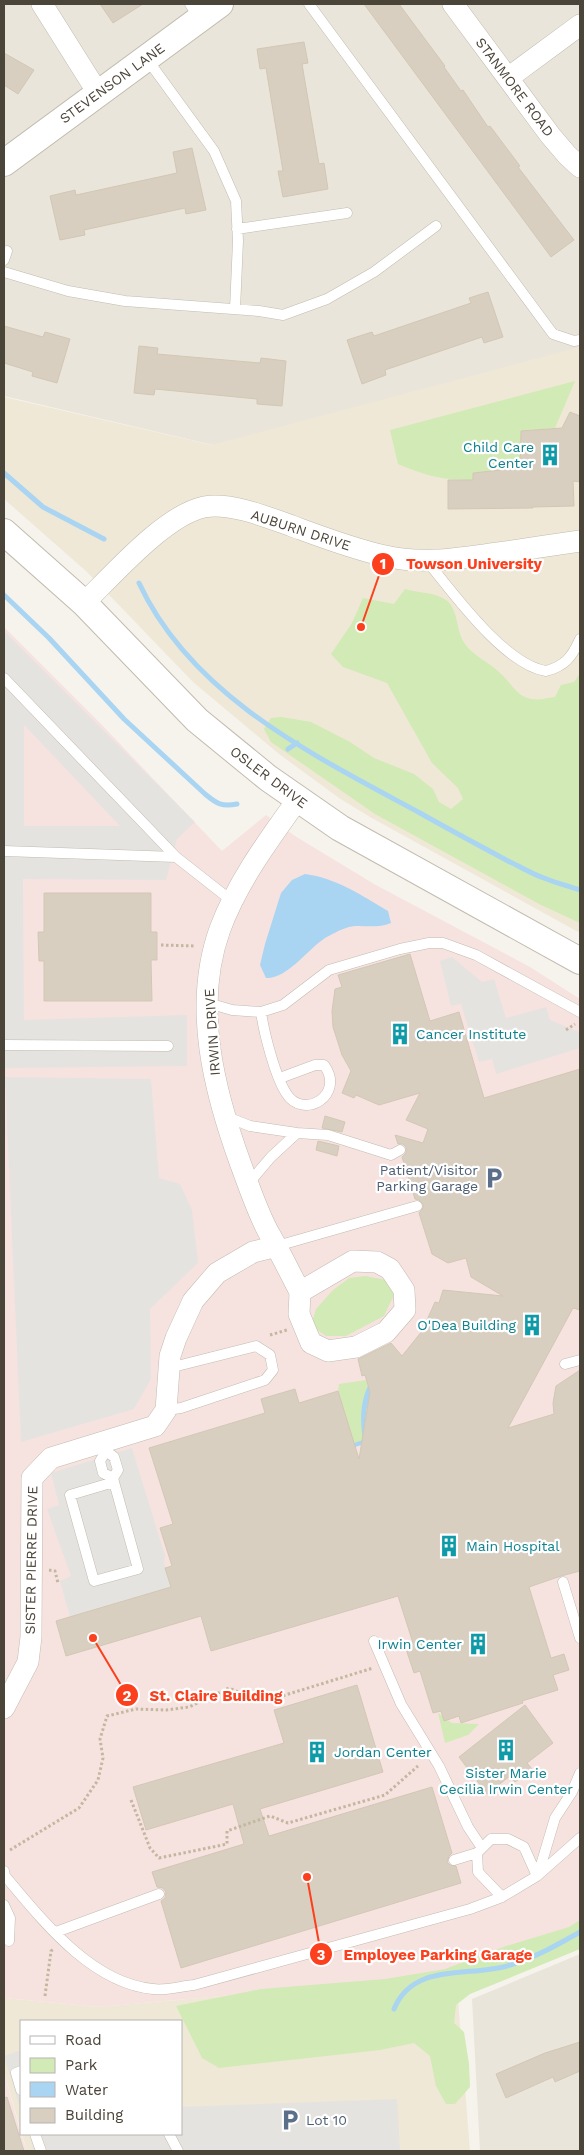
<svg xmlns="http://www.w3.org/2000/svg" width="584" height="2155" viewBox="0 0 584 2155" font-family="'Work Sans',sans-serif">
<rect width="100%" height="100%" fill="#f6f3ec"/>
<path fill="#eae5da" d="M4,4H580V353L213,445L4,396Z
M580,1954V2151H480L472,1999Z"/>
<path fill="#efe8d6" d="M580,347V933L370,817L339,798L279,754L193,682L87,572L4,499V397L212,445Z
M456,1975L470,2151H27L22,2134H181V2021H21V2131L4,2072V1998L98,2007Z"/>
<path fill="#f6e3e0" d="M4,627L102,725L222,851L266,815L295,836L374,884L530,967L580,999V1936L456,1975L98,2007L4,1998Z
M4,2072L21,2134L27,2151H4Z"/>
<path fill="#d2eab5" d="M575,381L555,428L521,431L520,468L473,473V480C441,480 427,476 398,464L390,430Z
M405,589C417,593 435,592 446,600C458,609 456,628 463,641C472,656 488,661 500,673C507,679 514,690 521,695C532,702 543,699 555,697L561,685L574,682L580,673V923L541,905L375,814L271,742L264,729L271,718L281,717L311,722L350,742L374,758L414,774L433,789L439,802L451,809L463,799L458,788L432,763L387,683L343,667L331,654L352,623L363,598L394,604Z
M365,1276L387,1280L394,1295L384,1316L346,1336H326L316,1329L313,1319L316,1309L333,1290L349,1278Z
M366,1380L368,1386L375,1388C365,1402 366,1419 366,1435H369L355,1447L338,1391L339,1384Z
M438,1713L452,1723L479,1724L468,1735L445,1743Z
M580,1920V1949L470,1994L456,2005L454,2023L464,2032L469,2064L470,2087L455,2104H446L436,2086L430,2056L414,2043L380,2050L219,2068L202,2058L176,2006L261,1989L385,1979L445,1969L506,1946L569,1927Z"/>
<path fill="#e5e3e0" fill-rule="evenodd" d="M4,631L195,822L177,839L166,880L23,879L24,1020L187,1015V1066L4,1068ZM24,726H25L120,826H24Z
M452,957L482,982L494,979L506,1018L546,1007L550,1020L579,1032L580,1048L496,1074L492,1059L479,1062L461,1004L451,1006L440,961Z
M5,1077L151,1079L159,1178L180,1184L192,1210L198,1263L150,1309L151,1379L134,1409L21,1442Z
M132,1448L165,1556L164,1563L171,1587L70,1617L60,1581L71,1576L47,1509L59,1505L51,1473Z
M21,2050V2111L4,2056Z
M397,2099L400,2151H34L29,2134H181V2107Z"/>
<path fill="#a9d4f2" d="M305,874C336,878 361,895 388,911L391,923C374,930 358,923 346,928C339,930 331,935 325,938C307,950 287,979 266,978L260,965L265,944L281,893L292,880Z
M368,1386L375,1388C365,1402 362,1427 371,1442L355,1447L354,1443L363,1440C360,1422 360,1403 368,1386Z"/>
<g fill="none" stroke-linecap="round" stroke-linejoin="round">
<path stroke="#a9d4f2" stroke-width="5" d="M4,473L43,507L104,539
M139,583C192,697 315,756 420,813C450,830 480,846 510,862C521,867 532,874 544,878C556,883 568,886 580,890
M4,595L49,638L124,719L205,794C217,804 222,807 237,804
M288,749L297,743
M394,2009C414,1961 471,1978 510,1965C536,1957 557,1945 580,1932"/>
</g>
<path fill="#d8cfc1" stroke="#d3c7b4" d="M100,4H143L113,23Z
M364,4H399L445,66L444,67L461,91L463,90L488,127L490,126L520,166L518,167L574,240L551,257Z
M304,42L308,63L302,64L319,164L324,163L328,189L283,197L278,171H283L266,68L260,69L257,49Z
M4,53L34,70L18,94L4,85Z
M192,148L206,210L186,214L185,208L84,230L85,235L60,240L50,196L75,190L76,195L177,173L173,152Z
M488,292L503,337L484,343L482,337L385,370L386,375L362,384L347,340L372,332L374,336L471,303L469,298Z
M4,326L43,337L45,332L70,339L57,383L32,376L33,372L4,363Z
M139,346L158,348L157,354L260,363L261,358L286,361L282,406L257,404V399L155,389L154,395L134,393Z
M570,412L580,416V482L573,481L574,506L533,507V508L448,509V480H473V473L520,468L521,431L562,428Z
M44,893H151V932H157V960H151L152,1001H44V961H39L38,932H44Z
M410,954L430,1021L459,1012L484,1098L580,1069V1310L573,1308L508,1428L554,1414L553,1403L556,1386L580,1370V1571L561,1576L529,1587L551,1658L564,1654L569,1670L553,1675L558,1690L522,1701L523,1703L461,1723L459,1716L444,1721L441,1711L433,1713L420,1671L414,1673L405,1646L413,1643L398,1596L211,1651L201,1616L66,1656L56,1621L171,1587L165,1568L172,1566L160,1528L173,1524L149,1448L265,1413L261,1399L295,1389L299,1403L338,1391L359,1459L370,1392L365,1375L362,1376L358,1359L391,1343L402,1356L422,1331L435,1302L439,1303L443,1290L503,1296L471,1277L466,1258L448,1263L432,1254L419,1213L423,1208V1204L419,1200L415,1199L402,1157L406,1153V1147L403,1144H398L395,1135L423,1143L428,1129L406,1120L420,1093L379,1105L356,1095L354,1098L342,1093L351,1071L342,1055L333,1027L332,1011L335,989L342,987L338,975Z
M325,1116L345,1122L342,1132L322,1128Z
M318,1141L339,1146L337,1156L316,1150Z
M357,1685L383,1772L260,1809L269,1836L432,1787L452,1853L449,1856L447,1862L450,1865L456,1866L461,1883L181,1968L161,1901L165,1898L166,1892L163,1888L157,1887L152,1872L244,1844L233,1804L146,1830L133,1787L284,1743L274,1710Z
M525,1705L553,1743L527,1763L532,1769L515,1782L510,1776L487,1794L459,1757Z
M580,2042V2071L555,2082L553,2077L506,2098L496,2074L545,2053Z
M7,2097L24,2151H4V2098Z"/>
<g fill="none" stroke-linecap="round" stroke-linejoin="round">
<g stroke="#c2bbae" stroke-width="11">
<path id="service" d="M190,4L199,18
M309,4L553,334L574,341L580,340
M147,59L214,151L236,201L238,241L235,309
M237,229L347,213
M4,260L7,251
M4,272L68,291L125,301L259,311L283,315L327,299L374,272L436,226
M427,561C453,593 505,665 546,671C565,666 572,657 580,639
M4,678L176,857
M4,851L176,857L232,901
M208,1003L232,1010L261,1012L283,1005L329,970L400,949L429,943H443L476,955L580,1012
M261,1012C264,1033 275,1076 286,1093C303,1121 346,1095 324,1065H315L280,1078
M4,1045L168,1046
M225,1116L250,1126L297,1133L328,1135L391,1155L400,1150
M248,1184L271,1157L297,1133
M277,1246L417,1206
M565,1364L580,1360
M166,1410L181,1408L265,1380L273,1370L270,1355L256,1346L169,1368
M103,1441L106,1451L114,1457L118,1470L113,1478L114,1482L70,1495L94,1581L138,1569L114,1482
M106,1451L100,1461L103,1473L113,1478
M563,1582L580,1638
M374,1641L401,1704L439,1766L468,1827L482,1848
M454,1860L477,1853
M4,1871L5,1876C43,1921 91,1983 153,1989C166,1991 181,1986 194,1985L470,1909L502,1897L537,1876L580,1838
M538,1875L555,1818L572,1792L580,1773
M502,1897L478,1872L477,1853L491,1839H508L524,1847L537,1876
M4,1905L10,1918L9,1941
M56,1932L159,1894
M21,2071L16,2073L21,2090
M35,2134L41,2151
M169,2134L178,2151"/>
</g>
<g stroke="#c2bbae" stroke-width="22">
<path id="minor" d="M42,4L98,93
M453,4L550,135L567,155L580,167
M508,78L580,25
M84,603C113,575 165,515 204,507C230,502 267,517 292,526C322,537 353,549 385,556C423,565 460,558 498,553C525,549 553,545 580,541
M298,799C268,841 238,881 220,929C192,1006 214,1091 241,1165C250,1189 258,1214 270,1235C281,1254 290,1273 300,1292
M353,1261L377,1262L390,1269L404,1290L405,1310L386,1332L356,1347L328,1351L311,1343L299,1314L300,1292Z
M4,1708L28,1662L31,1637L32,1478L51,1458L155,1426L166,1410L170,1356L176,1338L193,1301L217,1273L253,1252L277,1246"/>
</g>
<g stroke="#c2bbae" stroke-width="28">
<path id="tertiary" d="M4,163L220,4
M4,532L84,603L197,720L268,778L340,828L580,961"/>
</g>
<path stroke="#c4b79f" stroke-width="3" stroke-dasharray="2.5 2.5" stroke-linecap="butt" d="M161,945L196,946
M566,1030L575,1024
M270,1335L287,1330
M49,1570L55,1571L58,1583
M131,1800L150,1848L159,1858L227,1844V1831L270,1816L288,1823L385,1795L418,1766
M10,1850L79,1808L98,1780L103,1758L100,1739L107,1716L136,1709L166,1710L189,1707L229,1688L259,1701L282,1696L373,1668
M45,1996L51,1951L54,1949"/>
<use href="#service" stroke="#fff" stroke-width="10"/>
<use href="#minor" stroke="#fff" stroke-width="21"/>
<use href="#tertiary" stroke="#fff" stroke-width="26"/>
</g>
<defs>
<g id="building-bare" transform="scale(1.725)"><path d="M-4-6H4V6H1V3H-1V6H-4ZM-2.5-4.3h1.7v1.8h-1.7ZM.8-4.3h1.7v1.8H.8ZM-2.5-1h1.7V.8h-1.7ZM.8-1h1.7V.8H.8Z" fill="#0f9aa8" stroke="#fff" stroke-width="2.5" paint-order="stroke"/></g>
<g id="parking-bare" transform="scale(1.725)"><path d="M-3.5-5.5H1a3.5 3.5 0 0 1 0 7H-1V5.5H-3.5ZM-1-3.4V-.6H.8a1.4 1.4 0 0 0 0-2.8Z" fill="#5c6f8a" stroke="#fff" stroke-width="2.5" paint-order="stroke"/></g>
</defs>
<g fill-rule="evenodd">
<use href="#building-bare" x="550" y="455"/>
<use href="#building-bare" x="400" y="1034"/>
<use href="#parking-bare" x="494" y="1178"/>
<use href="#building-bare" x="532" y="1325"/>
<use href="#building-bare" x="449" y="1546"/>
<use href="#building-bare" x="478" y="1644"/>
<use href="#building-bare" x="506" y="1750"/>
<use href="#building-bare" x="317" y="1752"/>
<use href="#parking-bare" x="290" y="2120"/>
</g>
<g text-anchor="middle" stroke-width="4.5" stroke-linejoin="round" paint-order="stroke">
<g font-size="14" fill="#4b4439" stroke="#fff">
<text transform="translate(112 83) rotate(-36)" y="5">STEVENSON LANE</text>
<text transform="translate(515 87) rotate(53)" y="5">STANMORE ROAD</text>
<text transform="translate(301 530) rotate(18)" y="5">AUBURN DRIVE</text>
<text transform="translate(269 777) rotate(37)" y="5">OSLER DRIVE</text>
<text transform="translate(212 1032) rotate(-94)" y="5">IRWIN DRIVE</text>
<text transform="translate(31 1560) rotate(-89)" y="5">SISTER PIERRE DRIVE</text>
</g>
<g font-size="14" fill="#0d838f" stroke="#fff" text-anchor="end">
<text x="534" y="452">Child Care<tspan x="534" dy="16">Center</tspan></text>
<text x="416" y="1039" text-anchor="start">Cancer Institute</text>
<text x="516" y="1330">O'Dea Building</text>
<text x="466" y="1551" text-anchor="start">Main Hospital</text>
<text x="462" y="1649">Irwin Center</text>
<text x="334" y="1757" text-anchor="start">Jordan Center</text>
<text x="506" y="1778" text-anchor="middle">Sister Marie<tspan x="506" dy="16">Cecilia Irwin Center</tspan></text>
</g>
<g font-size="14" fill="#4e5e75" stroke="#fff" text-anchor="end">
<text x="478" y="1175">Patient/Visitor<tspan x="478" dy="16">Parking Garage</tspan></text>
<text x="306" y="2125" text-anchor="start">Lot 10</text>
</g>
</g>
<path fill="none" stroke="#fc3f1d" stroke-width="2" d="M361 627L383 564M93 1638L127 1695M307 1877L321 1954"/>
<g fill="#fc3f1d" stroke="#fff" stroke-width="2">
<circle cx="361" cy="627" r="5"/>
<circle cx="93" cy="1638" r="5"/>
<circle cx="307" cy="1877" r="5"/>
<circle cx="383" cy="564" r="12"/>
<circle cx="127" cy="1695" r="12"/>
<circle cx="321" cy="1954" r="12"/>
</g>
<g font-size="15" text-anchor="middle" font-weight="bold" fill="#fff">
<text x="383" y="569">1</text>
<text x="127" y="1701">2</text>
<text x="321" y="1960">3</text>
</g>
<g font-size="15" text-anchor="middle" font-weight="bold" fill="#fc3f1d" stroke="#fff" stroke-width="4.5" stroke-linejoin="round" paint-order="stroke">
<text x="474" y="569">Towson University</text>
<text x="216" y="1701">St. Claire Building</text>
<text x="438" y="1960">Employee Parking Garage</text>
</g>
<rect width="584" height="2155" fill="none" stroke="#4b4439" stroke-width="10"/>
<rect x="20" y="2020" width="162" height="115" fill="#ffffff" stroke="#b7b4b0"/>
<rect x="30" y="2036" width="25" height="8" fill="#ffffff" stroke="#b7b4b0"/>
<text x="65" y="2045" font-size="15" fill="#4b4439">Road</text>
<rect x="30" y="2058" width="25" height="15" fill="#d2eab5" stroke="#b7b4b0"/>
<text x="65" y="2070" font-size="15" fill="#4b4439">Park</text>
<rect x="30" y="2082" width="25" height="15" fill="#a9d4f2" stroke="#b7b4b0"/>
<text x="65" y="2095" font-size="15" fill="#4b4439">Water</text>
<rect x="30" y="2108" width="25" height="15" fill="#d8cfc1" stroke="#b7b4b0"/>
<text x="65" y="2120" font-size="15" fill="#4b4439">Building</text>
</svg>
